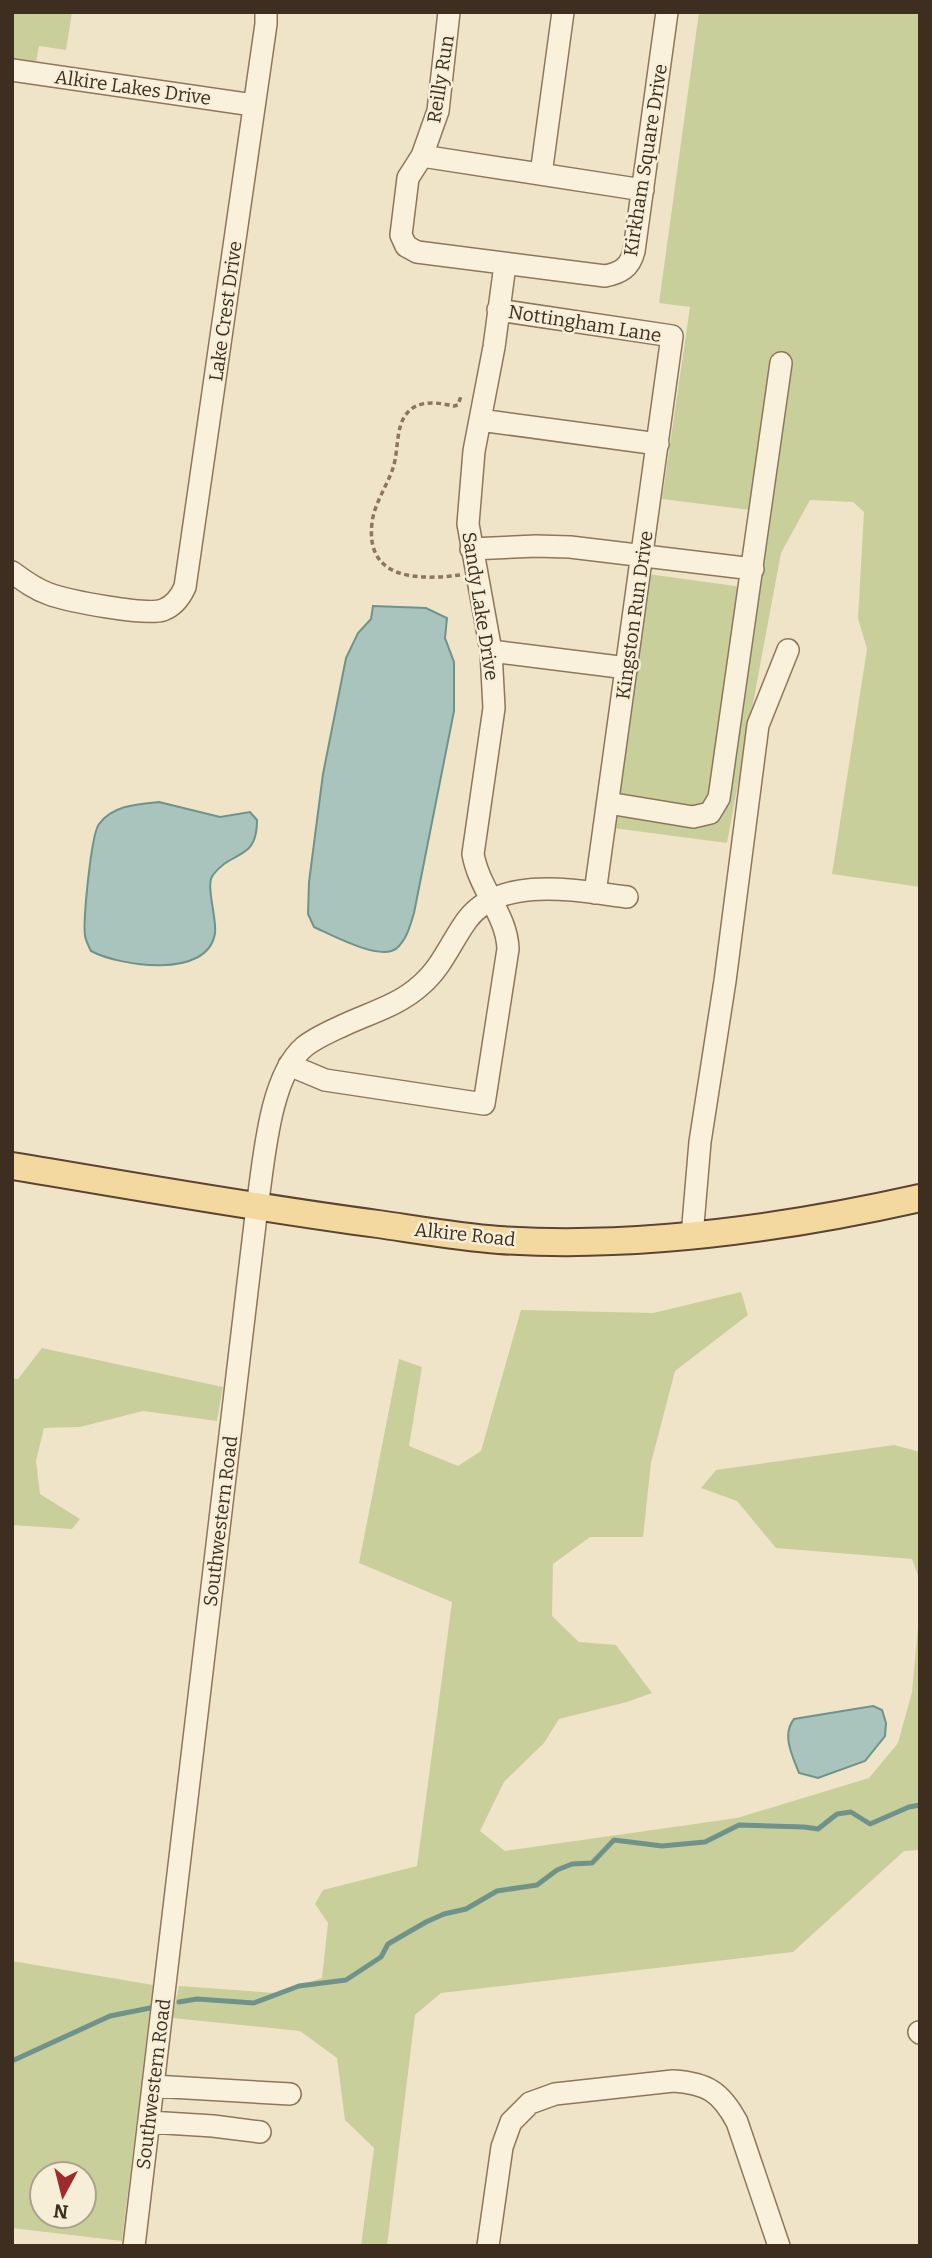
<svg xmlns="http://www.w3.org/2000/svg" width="932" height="2258" viewBox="0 0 932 2258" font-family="Bitter,serif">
<rect width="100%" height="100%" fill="#f0e4c8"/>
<path fill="#c9cf9b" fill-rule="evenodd" d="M12,12H72L66,50L39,46L36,62L12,58Z
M699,12H920V887L832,874L867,649L858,618L864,512L853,502L810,500L781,553L727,843L613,828L648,574L757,589L766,512L662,499L690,307L659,303Z
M741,1292L748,1315L675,1371L651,1463L643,1537H590L553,1564L552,1616L579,1642L616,1645L652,1693L627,1702L559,1719L544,1743L504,1782L480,1831L505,1851L737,1818L869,1778L898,1743L912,1692L920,1605V1850L904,1851L793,1952L441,1993L415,2015L387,2246H361L374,2148L345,2120L337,2058L300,2031L172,2018L179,1986L275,1993L322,1978L328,1923L315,1904L323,1890L417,1866L452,1602L359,1563L399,1359L422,1367L409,1446L458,1466L481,1451L521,1310L653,1313Z
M42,1348L223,1387L217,1421L143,1411L80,1427L44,1428L36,1461L40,1494L80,1519L72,1529L12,1525V1378L18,1379Z
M894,1445L920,1452V1581L912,1559L776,1548L737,1501L701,1488L716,1470Z
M12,1961L153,1985L122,2241L12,2228ZM42,2174H84V2216H42Z"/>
<path fill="#a9c4bc" stroke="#6f938a" stroke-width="2" d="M373,606L426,608L447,618L445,638L454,662V711L414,913C410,926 407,939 397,948C381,962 332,935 314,927L308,914L309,882L323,774L346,658L358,633L371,619Z
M159,802L220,817L250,812L257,820C257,862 232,849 213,875C205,884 217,918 215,933C208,980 119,966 91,951C89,947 86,941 85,936C83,920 91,835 99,824C113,805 138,804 159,802Z
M873,1706L882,1710L886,1723L885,1736L865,1761L818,1778L799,1773C793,1757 781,1735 794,1719Z"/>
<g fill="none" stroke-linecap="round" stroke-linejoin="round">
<path stroke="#6f938a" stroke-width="5" d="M179,2002L197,1999L254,2003L299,1986L346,1980L381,1957L388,1944L426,1922L444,1914L466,1909L497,1891L537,1885L557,1870L572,1864L592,1863L614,1840L662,1846L705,1842L739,1825L804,1827L818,1829L837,1814L851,1812L870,1824L909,1807L920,1805
M12,2061L110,2016L150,2008"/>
<g stroke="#8d765c" stroke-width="24">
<path id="minor" d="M449,12L438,111L422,156L408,178L401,235L406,246L417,252L605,276C620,273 630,268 634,251L667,12
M12,70L253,105
M422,156L643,190
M541,174L563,12
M498,310L672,336L595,893
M480,420L658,444
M471,549L536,546L570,547L753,569
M12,572C24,581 35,589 49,594C68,601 146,616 163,610C174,606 180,598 185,587L266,24V12
M491,651L627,668
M608,803L693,817L710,813L719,798L781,363
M289,1065L325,1080L484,1104L508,949C507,915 479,889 473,854L494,708L491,651L468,524L474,451L494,347L505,265
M692,1236L700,1142L725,981L758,725L788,650
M919,2032L920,2033
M153,2086L290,2094
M149,2122L213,2126L260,2132
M134,2246L257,1207C264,1162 269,1077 304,1047C315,1038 329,1032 342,1026C369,1013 398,1006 421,985C442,967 451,942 467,920C501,874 579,891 627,897
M488,2246L502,2147L511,2122L530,2103L555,2094L673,2081C707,2083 721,2092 737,2122L779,2246"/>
</g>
<g stroke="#5b4430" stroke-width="30">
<path id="major" d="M12,1166C134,1186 256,1208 378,1224C419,1230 459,1237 499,1240C636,1249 786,1228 920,1198"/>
</g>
<path stroke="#8d765c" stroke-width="3.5" stroke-dasharray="5 3.5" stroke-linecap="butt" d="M12,13L13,12
M460,575C420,580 365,581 372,523C374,504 387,486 393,468C399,450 395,426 408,412C420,399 440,403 454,406L458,405L461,396"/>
<use href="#minor" stroke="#faf1dc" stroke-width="21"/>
<use href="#major" stroke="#f3d9a0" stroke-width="26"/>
</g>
<g text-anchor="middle" stroke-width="5" stroke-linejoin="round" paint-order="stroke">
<g font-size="19" fill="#3d2e20" stroke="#f7eed8">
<text transform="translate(440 79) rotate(-81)" y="7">Reilly Run</text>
<text transform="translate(133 87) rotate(8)" y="7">Alkire Lakes Drive</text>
<text transform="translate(645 160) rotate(-81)" y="7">Kirkham Square Drive</text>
<text transform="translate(225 311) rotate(-82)" y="7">Lake Crest Drive</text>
<text transform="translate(585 323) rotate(9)" y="7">Nottingham Lane</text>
<text transform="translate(481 606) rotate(81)" y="7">Sandy Lake Drive</text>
<text transform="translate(634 615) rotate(-82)" y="7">Kingston Run Drive</text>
<text transform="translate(465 1234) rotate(6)" y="7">Alkire Road</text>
<text transform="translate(220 1521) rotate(-83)" y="7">Southwestern Road</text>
<text transform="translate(153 2084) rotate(-83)" y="7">Southwestern Road</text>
</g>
</g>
<rect width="932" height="2258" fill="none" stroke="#3d2e20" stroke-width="28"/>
<g transform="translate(63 2195) rotate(187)"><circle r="33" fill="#f7eed8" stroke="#ada18e" stroke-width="2"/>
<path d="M0-5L12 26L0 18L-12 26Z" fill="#9e2a2b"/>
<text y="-10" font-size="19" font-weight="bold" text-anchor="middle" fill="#3d2e20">N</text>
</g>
</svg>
